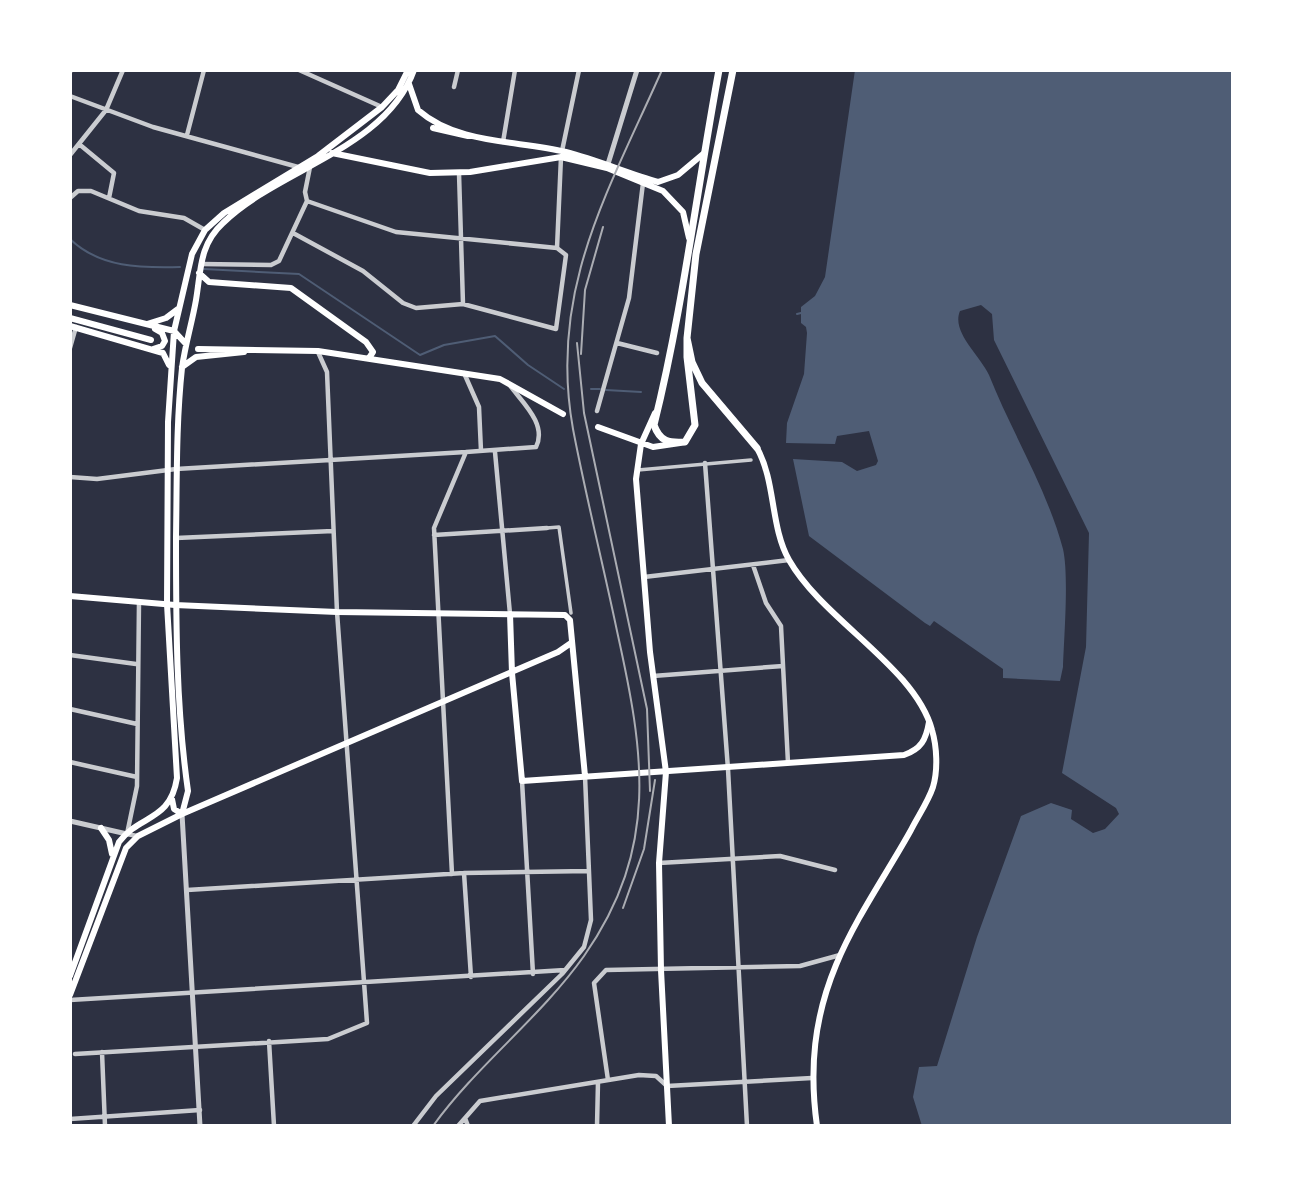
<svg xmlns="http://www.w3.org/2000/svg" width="1303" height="1196" viewBox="0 0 1303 1196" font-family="'DM Sans',sans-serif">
<rect width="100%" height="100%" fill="#2d3142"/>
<path fill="#4f5d75" d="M855,70H1233V1126H922L913,1097L919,1067L937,1066L977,937L1021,816L1051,803L1072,810L1071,819L1093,833L1105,829L1119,814L1116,808L1062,773L1086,647L1089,533L994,340L992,314L981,305L960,311C951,332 980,355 989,375C1012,433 1047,489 1063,549C1069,575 1064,638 1063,667L1060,681L1003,678V669L934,621L930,626L925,623L809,536L793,459L842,462L857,471L876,465L878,461L869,431L837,436L835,444L786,443L787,423L804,374L807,333L806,327L801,323V307L815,296L825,277Z"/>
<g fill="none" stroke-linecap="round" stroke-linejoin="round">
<path stroke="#4f5d75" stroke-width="2" d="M70,239C100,268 141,268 180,267
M204,269L299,274L420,355L444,345L495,336L528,365L564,389
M797,314L801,313
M591,389H600
M606,390L641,392"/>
<path stroke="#caccd0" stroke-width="3.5" d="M638,470L751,460
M547,528L559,527L571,613"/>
<path stroke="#caccd0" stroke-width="4.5" d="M299,70L382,107
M70,72L71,70
M454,87L458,70
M70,96L153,127L298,167
M187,135L204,70
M503,142L515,70
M79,144L114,173L109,198
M562,151L579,70
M70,155L106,110L123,70
M459,173L463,304
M70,198L78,191H91L139,211L184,218L205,230
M307,201L396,232L557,248
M293,233L363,271L403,303L416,308L463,304L556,329L566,255L557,248
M557,248L561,157
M201,264L271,265L279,261L307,201L305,192L310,167
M617,343L657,353
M70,348L76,327
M464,373L479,407L481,451
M597,411L629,298L643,183
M495,452L510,614
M705,463L728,769L747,1126
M70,477L97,479L176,469L466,452
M434,535L547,528
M176,538L333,531
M753,565L766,603L781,626L788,763
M644,577L789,560
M70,655L136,664
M653,676L783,666
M70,709L137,724
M70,762L137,777
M522,781L533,974
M137,836L127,834L137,786L139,602
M659,863L780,856L835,870
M464,873L471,977
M452,874L434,528L466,452L536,447C547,425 524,404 511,387
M187,890L464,873L589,871
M70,1000L565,970
M269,1041L274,1126
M102,1052L105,1126
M75,1054L328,1039L367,1023L337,612L327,372L318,352
M608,1080L594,983L606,970L800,966L840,955
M465,1118L468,1126
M70,1119L200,1110
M413,1126L436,1096L562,974L584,947L591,920L585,776
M458,1126L480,1101L639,1075L656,1076L667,1086L812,1078
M597,1126L598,1082"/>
<path stroke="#caccd0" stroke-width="5" d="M608,164L637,70
M182,814L200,1126
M70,821L127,834"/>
<path stroke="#fff" stroke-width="6" d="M70,596L175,605L337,612L565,615L570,620L585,776
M510,614L512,673L522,781L904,755C921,749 926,740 929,722
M182,814L558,652L571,643"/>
<path stroke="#fff" stroke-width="6" d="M409,84L418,110C458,145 518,140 566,152C597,160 627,173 658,182L678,175L703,154
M433,128L468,136
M332,153L430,173L470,172L561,157L607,168L663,191L683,212L689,238
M199,273L209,282L291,288L366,342L373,352L369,358
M70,305L174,331L186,344
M70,318L151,340
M147,324L166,318L178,309
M70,326L163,353L169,365
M153,349L162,346L165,341L162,333L155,329
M198,349L318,351L500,379L563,414
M182,367L196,357L244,352
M655,413L641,444L636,479L650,652L666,772L659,863L661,970L669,1126
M598,427L653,447L680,443
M757,448C776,482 770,526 789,560C823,620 915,667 932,730C937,747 938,770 933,787C928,802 918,816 911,830C886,875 856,917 836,965C814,1018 809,1069 817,1126
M172,799L174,809L182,814
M182,814L188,791C176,707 176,622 176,537C177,480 176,424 182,368C185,345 192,323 196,300C201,271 199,245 223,223C278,169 386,149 414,70
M101,828L109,840L112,854
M70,976L119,842C140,814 170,822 177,778L167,604L168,422L174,331L192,254L205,230L224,213L318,156L382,107L398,90L408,70
M70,995L126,848L138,836L182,814"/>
<path stroke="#fff" stroke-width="7" d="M733,70L696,254L687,338L692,362L702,383L757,448
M687,338V357L695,425L685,442C669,443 660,442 654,425C683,309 697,188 719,70"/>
<path stroke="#abadb3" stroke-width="2" d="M577,343L584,413L647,709L650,791
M581,354L585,290L603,227
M623,908L644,849L655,780
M433,1126C477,1065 540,1018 584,956C660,847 644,753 617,631C603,564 586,497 573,429C548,291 608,192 662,70"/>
</g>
<rect width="1303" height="1196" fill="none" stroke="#ffffff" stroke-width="144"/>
</svg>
